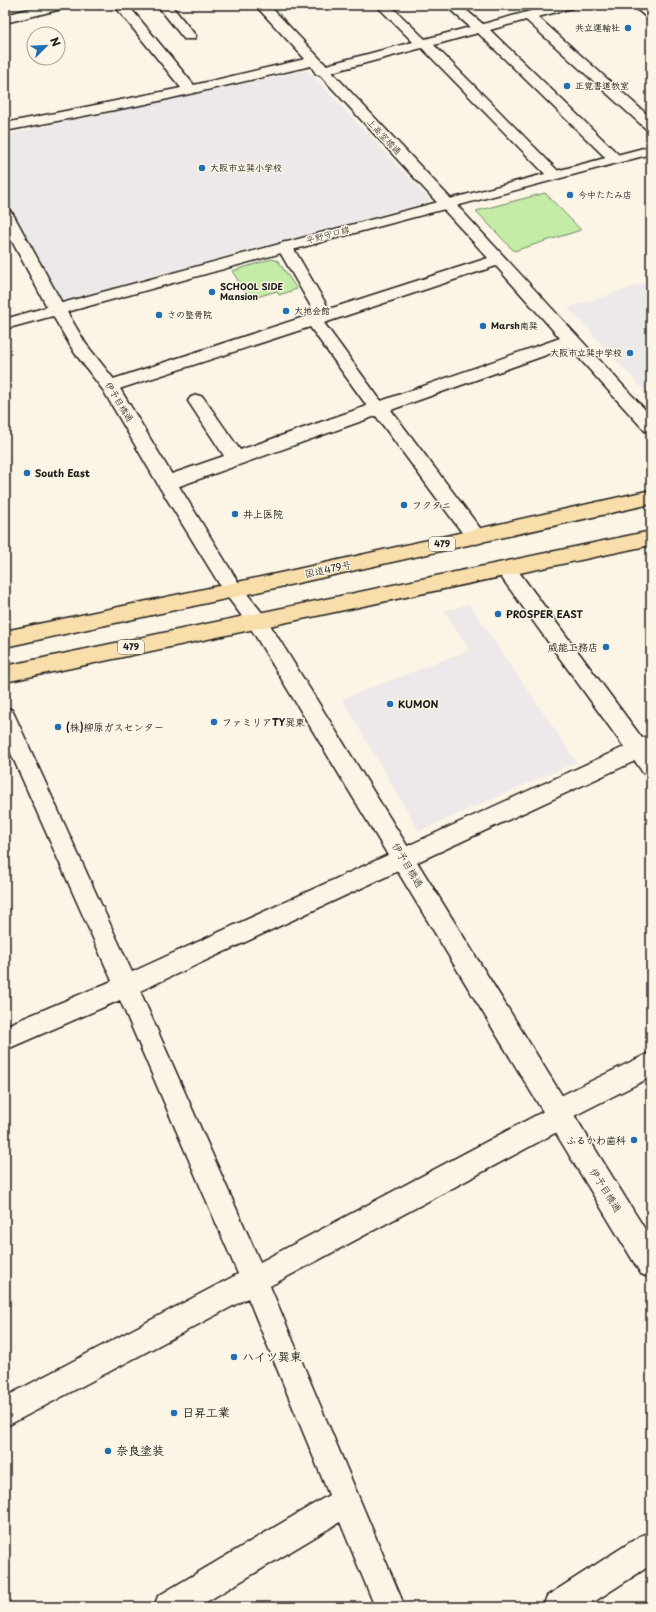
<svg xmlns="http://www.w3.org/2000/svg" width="656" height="1612" viewBox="0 0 656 1612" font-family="'Playpen Sans','Klee One',sans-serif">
<rect width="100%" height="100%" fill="#fcf5e5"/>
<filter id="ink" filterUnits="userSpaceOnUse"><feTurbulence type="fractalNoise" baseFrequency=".025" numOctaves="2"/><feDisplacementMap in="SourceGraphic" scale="8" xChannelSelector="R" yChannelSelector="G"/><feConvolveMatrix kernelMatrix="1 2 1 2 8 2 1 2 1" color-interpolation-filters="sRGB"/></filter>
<g filter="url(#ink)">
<path fill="#ede9ea" d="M307,70L431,201L61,301L5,203V135Z
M651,281V398L568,308Z
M469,604L577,762L419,831L342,699L469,650L444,611Z"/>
<path fill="#c5eca7" stroke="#708462" d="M545,193L581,230L514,251L476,211Z
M272,259L278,261L297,289L279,295L277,291L250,299L232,271Z"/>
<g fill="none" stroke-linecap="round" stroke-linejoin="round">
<g stroke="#1c1c1c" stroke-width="3">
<path id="street" d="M45,5H68L66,8L5,23V15Z
M114,5H128L194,85L305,59L255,5H269L326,65L413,42L376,5H390L425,39L470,27L445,5H460L483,24L552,5H574L572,8L538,17L651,118V130L646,129L526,20L490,30L620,156L622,159L620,162L615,163L610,162L478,33L434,45L559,172L561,175L559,178L554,179L549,178L422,48L332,72L452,200L651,416V433L645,431L569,347L391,410L483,532L486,537L483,542L476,544L469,542L376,416L174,488L167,490L160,488L158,483L160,478L224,456L188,401L191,397L197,395L203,397L240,450L367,406L310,327L116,390L110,392L104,390L101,386L104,382L313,314V310L277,247L279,244L285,242L291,244L329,309L488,258L320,75L316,74L311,66L146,104L5,131V123L181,88ZM496,266L560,338L381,401L324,323Z
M157,5H171L196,36L194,39H184Z
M632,5H647L651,8V18L646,17Z
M506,562L513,564L642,738L651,735V776L643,773L635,761L140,991L260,1262L544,1111L548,1102L651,1052V1077L574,1116L570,1125L270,1286L405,1607H375L340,1522L198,1607H154L158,1596L329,1495L248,1298L5,1427V1397L238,1274L120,1000L5,1050V1026L112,981L5,740V707L12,710L15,716L132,972L624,747L499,574L496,569L499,564Z
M651,1532V1565L586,1607H543L547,1596L640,1536Z"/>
</g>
<g stroke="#1c1c1c" stroke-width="3">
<path id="secondary" d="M651,146V154L336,238L67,312L86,344L116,382L174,478L240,585L264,615L651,1239V1278L641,1274L250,627L226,595L160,488L103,390L74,352L53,316L5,329V319L47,307L5,228V209L10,211L13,214L62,303L324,232Z"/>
</g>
<g stroke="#1c1c1c" stroke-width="3">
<path id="highway" d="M651,490V504L280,587L5,647V631L280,573Z
M651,531V545L5,682V666Z"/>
</g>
<use href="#street" fill="#fcf5e5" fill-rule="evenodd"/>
<use href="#secondary" fill="#fcf5e5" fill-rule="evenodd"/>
<use href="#highway" fill="#f8deab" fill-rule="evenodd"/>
</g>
</g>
<g fill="#1f6fb2" stroke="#fcf5e5" stroke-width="1.5">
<circle cx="628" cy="28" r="4"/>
<circle cx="567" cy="86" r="4"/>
<circle cx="202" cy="168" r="4"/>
<circle cx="570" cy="195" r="4"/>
<circle cx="212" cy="292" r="4"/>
<circle cx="286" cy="311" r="4"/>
<circle cx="159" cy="315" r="4"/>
<circle cx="483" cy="326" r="4"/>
<circle cx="630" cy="353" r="4"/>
<circle cx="27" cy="473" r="4"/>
<circle cx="404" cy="505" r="4"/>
<circle cx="235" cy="514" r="4"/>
<circle cx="498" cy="614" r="4"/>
<circle cx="606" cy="647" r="4"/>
<circle cx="390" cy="704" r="4"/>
<circle cx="214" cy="722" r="4"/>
<circle cx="58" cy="727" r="4"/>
<circle cx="634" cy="1140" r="4"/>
<circle cx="234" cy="1357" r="4"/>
<circle cx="174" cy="1413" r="4"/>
<circle cx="108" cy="1451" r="4"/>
</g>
<g text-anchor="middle" stroke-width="3" stroke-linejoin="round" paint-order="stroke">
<g font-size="9" font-weight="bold" fill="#1c1c1c" stroke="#fcf5e5" text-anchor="start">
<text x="620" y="31" text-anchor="end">共立運輸社</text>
<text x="575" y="89">正覚書道教室</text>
<text x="210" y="171">大阪市立巽小学校</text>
<text x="578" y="198">今中たたみ店</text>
<text x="220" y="290">SCHOOL SIDE<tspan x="220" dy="10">Mansion</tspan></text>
<text x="294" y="314">大地会館</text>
<text x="167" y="318">さの整骨院</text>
<text x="491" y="329">Marsh南巽</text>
<text x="622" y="356" text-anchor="end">大阪市立巽中学校</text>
</g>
<g font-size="9" fill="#1c1c1c" stroke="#fcf5e5">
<text transform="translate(384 137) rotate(47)" y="3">上高室橋通</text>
<text transform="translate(328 235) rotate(-15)" y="3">平野守口線</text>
<text transform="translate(119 402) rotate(59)" y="3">伊予目橋通</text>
</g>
<g fill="#fcf5e5" stroke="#5f5d58" stroke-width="1">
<rect x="429" y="537" width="26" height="14" rx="3"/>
<rect x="118" y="640" width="26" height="14" rx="3"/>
</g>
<g font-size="9" font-weight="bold" fill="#1c1c1c">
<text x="442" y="547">479</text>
<text x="131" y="650">479</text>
</g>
<g font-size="10" font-weight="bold" fill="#1c1c1c" stroke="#fcf5e5" text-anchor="start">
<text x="35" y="477">South East</text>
<text x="412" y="509">フクタニ</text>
<text x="243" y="518">井上医院</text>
<text x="506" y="618">PROSPER EAST</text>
<text x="598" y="651" text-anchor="end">威能工務店</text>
<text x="398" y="708">KUMON</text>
<text x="222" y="726">ファミリアTY巽東</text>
<text x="66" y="731">(株)柳原ガスセンター</text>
<text x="626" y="1144" text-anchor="end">ふるかわ歯科</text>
</g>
<g font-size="10" fill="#1c1c1c" stroke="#fcf5e5">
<text transform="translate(328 569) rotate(-12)" y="4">国道479号</text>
<text transform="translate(408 865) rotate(59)" y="4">伊予目橋通</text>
<text transform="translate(606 1190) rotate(58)" y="4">伊予目橋通</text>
</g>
<g font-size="12" font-weight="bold" fill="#1c1c1c" stroke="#fcf5e5" text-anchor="start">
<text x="242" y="1361">ハイツ巽東</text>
<text x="182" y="1417">日昇工業</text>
<text x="116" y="1455">奈良塗装</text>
</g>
</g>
<rect width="656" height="1612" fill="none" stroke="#fcf5e5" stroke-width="20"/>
<rect x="10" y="10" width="636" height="1592" fill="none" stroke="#1c1c1c" stroke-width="1.5" filter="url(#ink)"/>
<g transform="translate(46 46) rotate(66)"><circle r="19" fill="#fcf5e5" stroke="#a29e95"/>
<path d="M0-3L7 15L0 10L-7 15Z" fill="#1f6fb2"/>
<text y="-6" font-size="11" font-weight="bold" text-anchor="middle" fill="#1c1c1c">N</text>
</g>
</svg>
